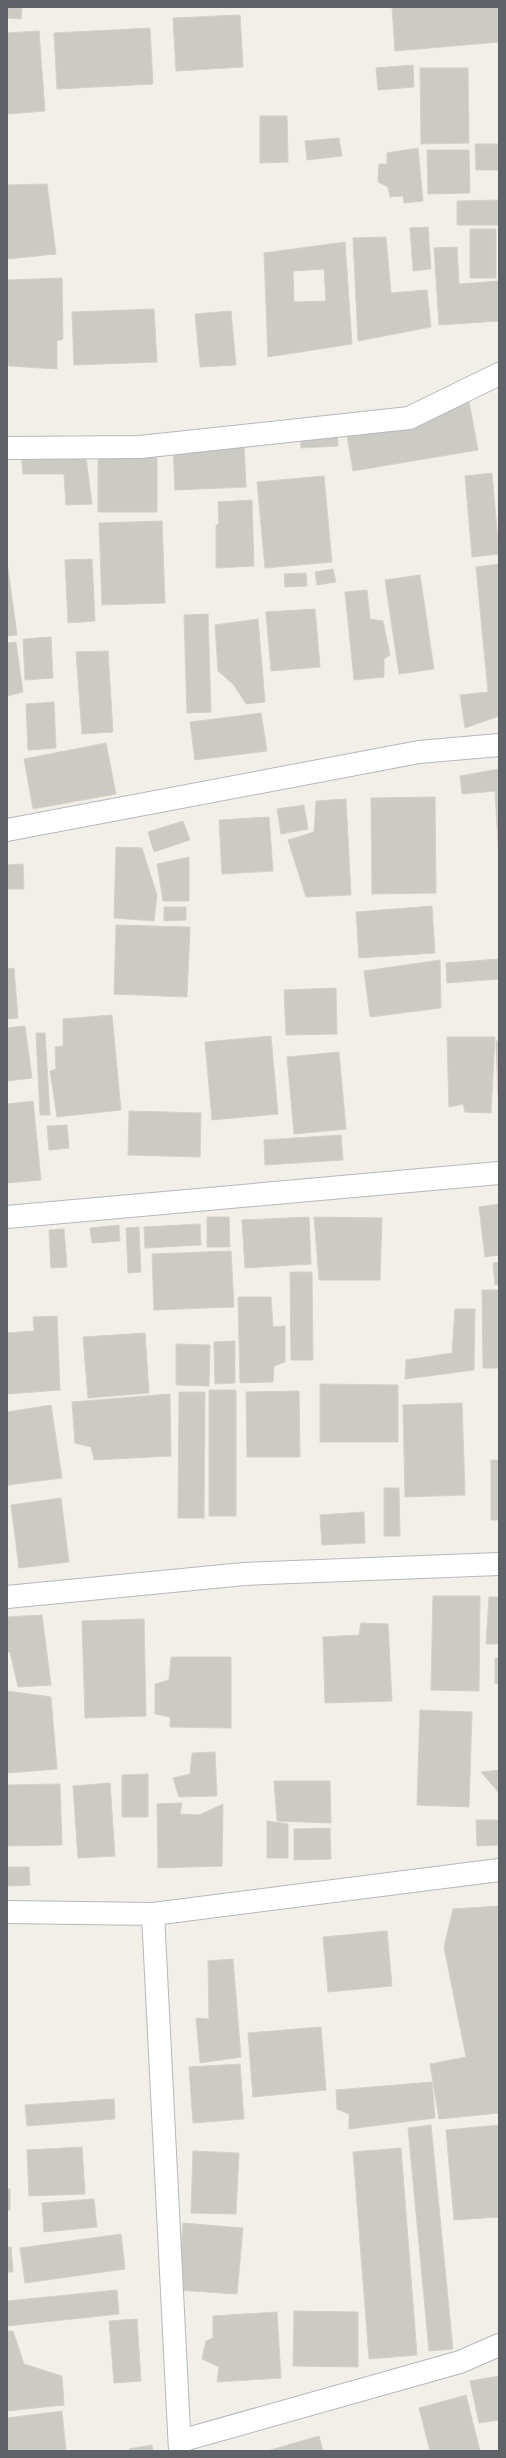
<svg xmlns="http://www.w3.org/2000/svg" width="506" height="2458" viewBox="0 0 506 2458" font-family="Cabin,sans-serif">
<rect width="100%" height="100%" fill="#f1efe8"/>
<path fill="#cccac5" stroke="#d6d1c6" fill-rule="evenodd" d="M7,7H22L21,19L7,18Z
M392,7H499V42L395,51Z
M240,15L243,67L176,71L173,18Z
M150,28L153,84L57,89L54,33Z
M39,31L45,111L7,114V33Z
M413,65L414,87L378,90L376,68Z
M420,68H468L469,143L421,144Z
M260,116H287L288,162L260,163Z
M339,138L342,156L307,160L305,141Z
M475,144H499V170H476Z
M418,148L423,201L404,203L403,196L390,197L388,187L378,182L379,164H387V153Z
M427,150H469L470,193L428,194Z
M47,184L56,254L7,259V185Z
M499,200V225H457V201Z
M428,227L431,269L413,271L410,228Z
M470,229H496V278H470Z
M386,237L391,293L427,290L431,327L358,341L353,238Z
M345,242L352,344L268,357L264,253ZM324,269L326,301L294,302L293,271Z
M457,247L459,284L499,281V321L439,325L434,248Z
M62,278L63,339L57,341V369L9,366L7,358V280Z
M154,309L157,362L74,365L72,312Z
M231,311L236,365L200,367L195,314Z
M468,396L478,450L353,471L344,418Z
M336,418L338,446L301,448L300,421Z
M244,443L246,487L175,490L173,446Z
M98,444H157V512H98Z
M85,449L92,504L66,505L64,474H23L21,452Z
M492,473L499,554L472,557L465,476Z
M324,476L332,562L265,568L257,482Z
M252,500L254,566L216,568V526L219,523L218,502Z
M162,521L165,603L102,605L99,523Z
M92,559L95,621L68,623L65,560Z
M7,561L17,635L7,636Z
M499,564V716L465,728L460,695L488,692L476,567Z
M333,569L336,582L317,585L315,572Z
M306,573L307,586L285,587L284,574Z
M420,575L434,669L399,674L385,580Z
M367,590L370,619L383,621L390,655L384,659V677L354,680L345,592Z
M315,609L320,667L271,671L266,612Z
M208,614L211,712L187,713L184,615Z
M258,619L265,702L246,704L234,685L218,671L215,625Z
M51,637L53,678L25,680L23,639Z
M16,642L23,692L7,696V643Z
M108,651L113,732L82,734L76,652Z
M54,702L56,748L28,750L26,704Z
M261,713L267,751L195,760L190,722Z
M106,743L116,794L33,809L24,759Z
M499,769V860L495,791L462,794L460,776Z
M435,797L436,893L372,894L371,798Z
M346,799L351,895L306,897L288,840L314,832L316,801Z
M304,805L308,829L281,834L277,809Z
M269,817L273,871L222,874L219,820Z
M183,821L190,840L154,852L148,832Z
M116,847L142,848L157,895L154,921L114,918Z
M189,857V901H163L157,864Z
M23,864L24,889H8L7,865Z
M432,906L435,953L359,958L356,912Z
M164,907H186V920L164,921Z
M116,925L190,927L187,997L114,994Z
M499,959V979L447,983L446,963Z
M440,960L441,1008L370,1017L364,971Z
M14,968L18,1018L7,1019V969Z
M336,988L337,1034L286,1035L284,990Z
M112,1015L121,1110L57,1117L50,1071L56,1069L55,1047L63,1046V1019Z
M25,1026L32,1078L7,1081V1028Z
M36,1033H45L50,1115H40Z
M271,1036L278,1114L212,1120L205,1042Z
M447,1037H495L491,1113L465,1112L463,1104L449,1107Z
M496,1041H499L498,1095Z
M339,1052L346,1129L294,1134L287,1057Z
M33,1101L41,1180L7,1183V1104Z
M129,1111L201,1113L200,1157L128,1155Z
M67,1125L69,1148L49,1150L47,1126Z
M341,1135L343,1160L265,1165L264,1140Z
M499,1204V1255L485,1257L479,1207Z
M207,1217H229L230,1247H207Z
M309,1217L311,1264L245,1268L242,1220Z
M314,1217L382,1218L380,1280H319Z
M200,1224L201,1245L145,1248L144,1227Z
M119,1225L120,1241L92,1243L90,1228Z
M139,1227L141,1272L128,1273L126,1228Z
M64,1229L67,1267L51,1268L49,1230Z
M231,1251L234,1307L154,1310L152,1254Z
M499,1262V1284L495,1285L493,1263Z
M290,1272H312L313,1360H291Z
M482,1290H499V1368H483Z
M238,1297H271L273,1327L285,1326V1362L274,1366L273,1382L240,1383Z
M455,1309H475L474,1370L405,1379L406,1360L452,1353Z
M57,1316L60,1390L7,1394V1333L34,1331L33,1317Z
M145,1333L149,1393L88,1398L83,1337Z
M235,1341V1383L215,1384L214,1342Z
M176,1344L210,1345L209,1386L176,1385Z
M320,1384L398,1385V1442H320Z
M209,1390H236V1516H209Z
M299,1391L300,1457H247L246,1392Z
M179,1392H205L204,1518H178Z
M170,1394L171,1456L94,1460L91,1447L75,1443L72,1402Z
M462,1403L465,1495L405,1497L403,1405Z
M51,1405L62,1478L8,1485L7,1412Z
M491,1460H499V1520H491Z
M384,1488H399L400,1536H384Z
M61,1498L69,1562L19,1568L11,1505Z
M364,1512L365,1543L322,1545L320,1515Z
M433,1596H480L479,1691L431,1690Z
M489,1597H499V1644H486Z
M42,1615L51,1685L18,1687L10,1652H7V1617Z
M144,1619L146,1716L85,1718L82,1621Z
M361,1623L388,1624L392,1701L325,1703L323,1637L359,1635Z
M171,1657H231V1728L170,1727V1717L155,1714V1684L169,1680Z
M495,1658H499V1683L495,1684Z
M7,1691L51,1697L57,1769L7,1773Z
M420,1710L472,1712L469,1807L417,1805Z
M215,1752L217,1796L179,1797L173,1778L190,1774L192,1753Z
M499,1770V1793L481,1772Z
M148,1774V1817H122V1775Z
M274,1781H330L331,1823L277,1821Z
M110,1783L115,1856L78,1858L73,1786Z
M60,1784L62,1845L7,1846V1785Z
M182,1803L180,1814L199,1815L223,1804L222,1866L158,1868L157,1804Z
M476,1820H499V1845L477,1846Z
M267,1821L288,1824V1858H267Z
M330,1828L331,1859L294,1860V1829Z
M7,1867H29L30,1885L7,1886Z
M498,1906L499,2113L439,2119L430,2064L466,2057L444,1947L453,1909Z
M387,1931L392,1986L328,1992L323,1937Z
M233,1959L241,2057L200,2063L196,2018L209,2019L208,1961Z
M321,2027L326,2090L253,2097L248,2033Z
M240,2064L244,2119L193,2123L189,2067Z
M432,2082L435,2118L349,2129V2114L337,2109L336,2090Z
M114,2099L115,2119L27,2126L25,2105Z
M431,2125L453,2349L429,2351L408,2128Z
M499,2125V2217L454,2220L446,2130Z
M82,2147L85,2194L29,2196L27,2150Z
M401,2148L417,2355L369,2359L353,2152Z
M193,2151L239,2153L236,2214L191,2213Z
M7,2189H10V2210H7Z
M94,2199L97,2227L44,2232L42,2203Z
M183,2223L243,2228L237,2294L177,2290Z
M121,2234L125,2269L25,2283L20,2248Z
M7,2247H11L13,2272H7Z
M117,2290L119,2314L7,2326V2301Z
M294,2311L358,2312V2367L293,2366Z
M277,2312L281,2378L217,2382L219,2367L202,2359L206,2341L213,2338V2316Z
M137,2319L141,2381L114,2383L109,2321Z
M7,2331H13L24,2364L62,2376L64,2405L7,2411Z
M499,2376V2420L479,2423L470,2381Z
M466,2395L480,2451H430L419,2408Z
M62,2411L66,2451H7V2418Z
M319,2436L323,2451H267Z
M152,2445L153,2451H130L129,2449Z"/>
<g fill="none" stroke-linecap="round" stroke-linejoin="round">
<g stroke="#b5b8bc" stroke-width="24">
<path id="street" d="M7,448L140,447L409,418L499,374
M7,830L419,752L499,745
M7,1217L499,1173
M7,1597L244,1574L499,1564
M7,1912L153,1914L499,1870
M153,1914L180,2451
M180,2441L460,2362L499,2345"/>
</g>
<use href="#street" stroke="#fff" stroke-width="22"/>
</g>
<rect width="506" height="2458" fill="none" stroke="#5f6368" stroke-width="16"/>
</svg>
